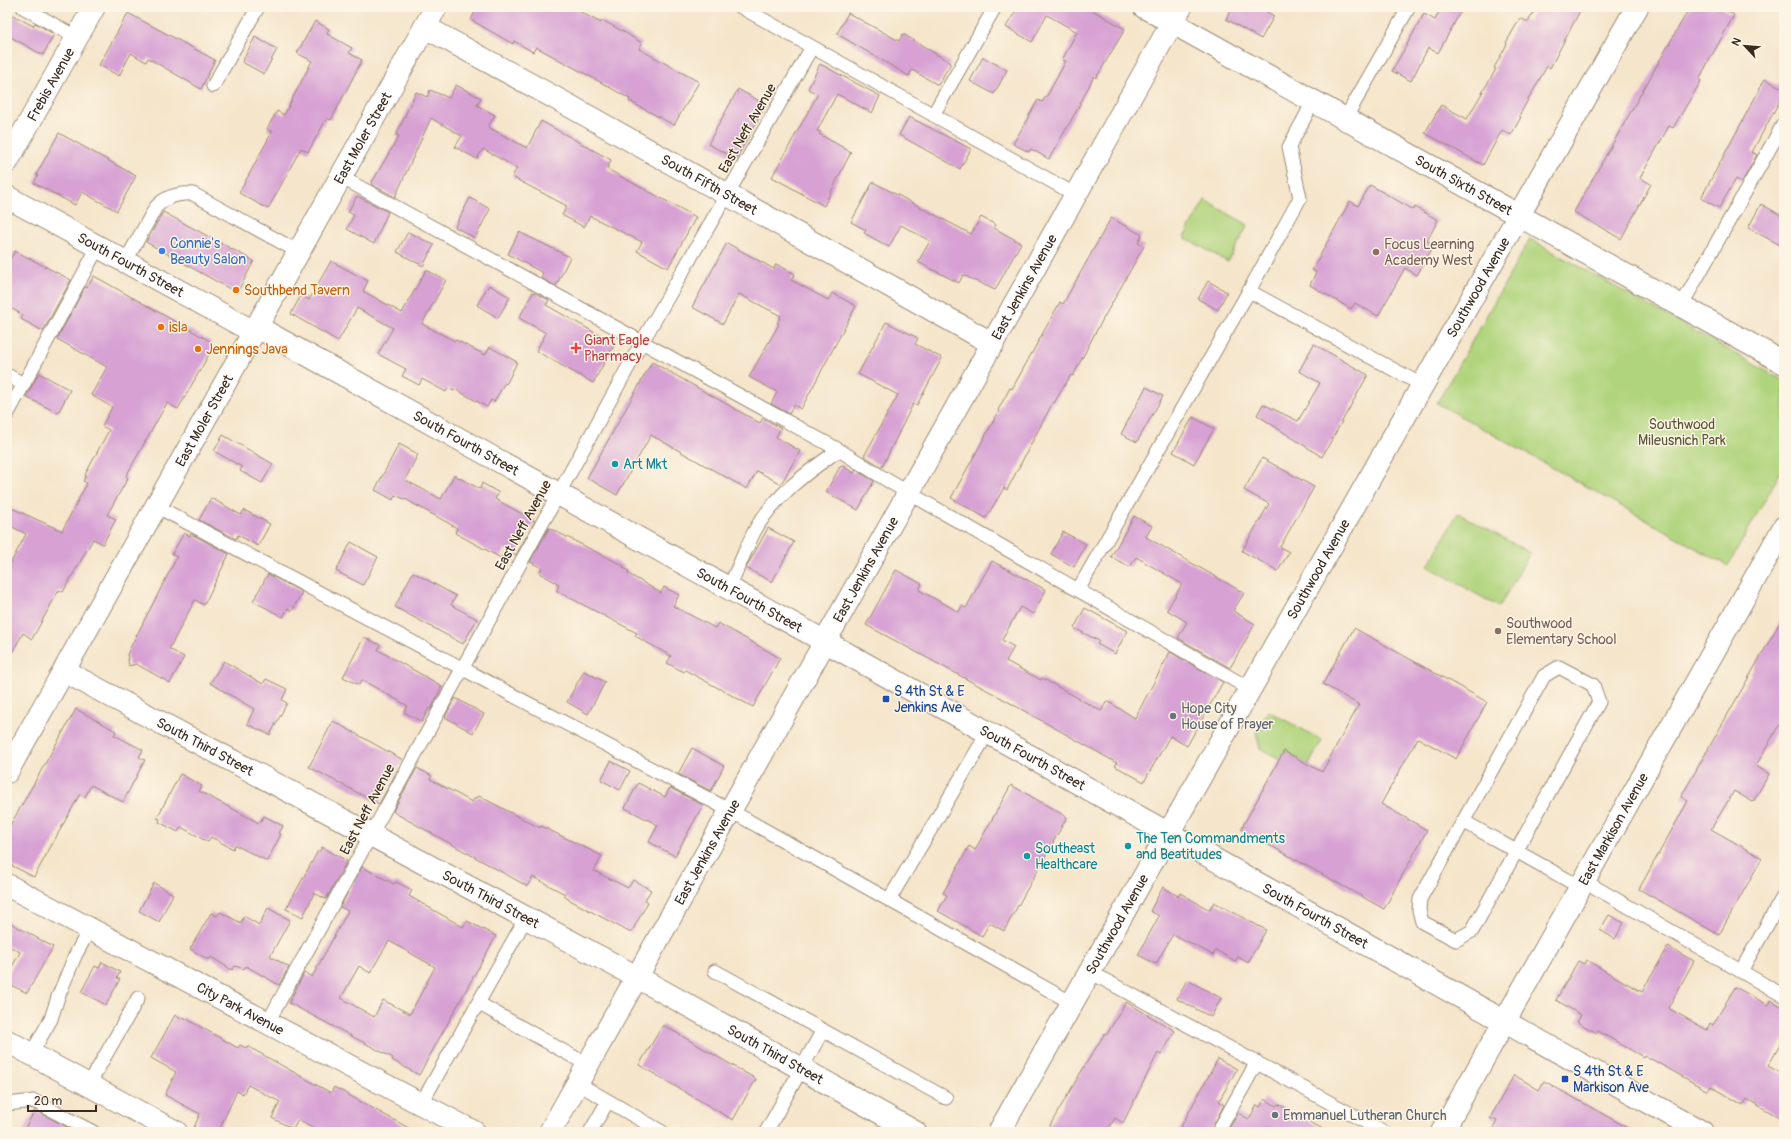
<svg xmlns="http://www.w3.org/2000/svg" width="1791" height="1139" viewBox="0 0 1791 1139" font-family="Pangolin,sans-serif">
<rect width="100%" height="100%" fill="#fcf5e5"/>
<filter id="ink" filterUnits="userSpaceOnUse"><feTurbulence type="fractalNoise" baseFrequency=".025" numOctaves="2"/><feDisplacementMap in="SourceGraphic" scale="8" xChannelSelector="R" yChannelSelector="G"/><feConvolveMatrix kernelMatrix="1 2 1 2 8 2 1 2 1" color-interpolation-filters="sRGB"/></filter>
<filter id="wash" filterUnits="userSpaceOnUse"><feTurbulence type="fractalNoise" baseFrequency=".012" numOctaves="4" result="noise"/><feDisplacementMap in="SourceGraphic" scale="16" xChannelSelector="R" yChannelSelector="G"/><feGaussianBlur stdDeviation="0.9" result="paint"/><feColorMatrix in="noise" values="0 0 0 0 0 0 0 0 0 0 0 0 0 0 0 0 0 1.4 0 .05"/><feComposite in="paint" operator="in"/></filter>
<g filter="url(#wash)">
<rect width="100%" height="100%" fill="#f5e5cb"/>
<path fill="#b0d47d" stroke="#767f4e" d="M1205,200L1248,225L1228,262L1184,237Z
M1530,239L1784,381V466L1728,566L1437,403Z
M1458,513L1530,553L1499,607L1428,566Z
M1268,711L1322,740L1309,765L1285,751L1280,759L1260,748L1256,732Z"/>
<g id="blocks">
<path fill="#d7a1d4" fill-rule="evenodd" d="M477,7H571L601,23L602,20L624,32L642,43L639,49L699,82L674,125L629,101L630,99L602,83L536,47L533,52L514,41L513,44L471,20Z
M1018,7H1087L1125,29L1096,78L1094,76L1077,110L1049,159L1031,149L1029,152L1013,144L1038,100L1042,102L1048,94L1066,61L1062,60L1077,32L1047,15L1032,42L1006,27Z
M1233,7H1258L1274,16L1261,39L1226,19Z
M1441,7H1463L1438,53L1428,48L1411,81L1392,71L1424,14L1435,20Z
M1537,7H1582L1550,68L1547,66L1519,116L1521,117L1511,135L1502,130L1483,165L1425,133L1441,105L1467,119L1496,69L1494,68L1507,44L1506,43L1520,18L1528,22Z
M1690,7H1719L1734,15L1699,79L1701,81L1673,128L1669,126L1640,178L1651,184L1621,239L1574,212Z
M7,12L33,26L35,23L54,34L43,55L7,35Z
M128,13L215,60L201,89L148,58L146,62L131,53L119,76L99,65Z
M848,13L899,41L903,34L951,63L938,85L912,70L909,76L837,34Z
M315,21L329,29L327,34L352,48L349,53L362,60L331,120L327,118L308,152L301,148L268,209L239,193L272,132L267,129L277,111L284,115L312,61L297,53Z
M255,37L277,49L264,74L242,62Z
M983,57L1007,70L994,94L970,81Z
M820,64L880,96L872,113L837,94L817,131L821,132L819,134L851,152L824,206L772,177L818,94L808,89Z
M1765,79L1784,89V93L1752,152L1757,155L1742,182L1736,179L1719,208L1701,198Z
M456,85L481,98L477,105L495,115L488,127L527,148L541,121L611,160L607,169L696,217L668,268L637,251L642,242L590,216L584,227L562,215L567,206L512,177L517,168L483,149L477,159L455,147L462,136L431,118L395,197L371,184L399,136L396,135L416,92L427,97L430,90L449,98Z
M738,89L766,105L736,159L708,144Z
M909,117L971,149L960,169L899,135Z
M59,133L136,176L117,211L82,192L75,205L34,183L38,175H36Z
M873,182L971,234L981,217L996,225L994,228L1021,243L995,290L963,275L959,283L918,262L930,241L901,225L889,247L864,233L866,230L851,222Z
M1370,185L1414,210L1415,207L1438,220L1427,241L1434,245L1417,275L1405,268L1378,316L1355,303L1351,309L1310,285L1316,272L1312,270L1350,201L1358,206Z
M357,196L388,212L374,244L347,229L354,215L348,212Z
M470,198L490,209L475,238L455,227Z
M1761,204L1784,217V247L1748,228Z
M163,212L254,261L237,293L146,242Z
M1111,218L1142,235L1138,243L1144,246L1094,335L1073,376L1071,375L1054,403L1053,402L1007,490L1004,488L986,518L951,498L999,411L998,410L1010,388L1012,389L1060,302L1063,304Z
M408,232L434,245L423,266L397,252Z
M519,232L570,257L556,286L541,278L543,273L508,254Z
M727,243L774,269L776,264L795,274L791,280L828,300L832,293L856,306L801,409L794,405L789,414L771,404L777,392L749,377L779,324L777,323L781,316L739,294L723,324L692,307Z
M15,251L71,280L43,331L21,319L23,315L7,306V264Z
M331,261L368,281L363,291L402,313L426,270L446,280L422,324L455,341L456,340L485,355L490,347L517,362L507,383L504,384L494,402L491,400L487,407L455,389L454,391L448,388L446,392L422,379L419,385L402,376L406,369L378,354L393,328L357,308L338,341L291,314L301,295L309,300Z
M94,276L210,341L212,349L178,409L167,403L126,476L128,478L107,515L116,519L103,544L93,539L63,592L59,590L32,639L23,633L7,662V570L26,534L7,524V506L62,531L87,483L83,481L86,476L85,475L109,430L102,426L112,407L91,395L107,367L57,339L85,287L87,288Z
M1208,281L1227,292L1218,310L1198,299Z
M489,285L510,297L498,318L477,305Z
M533,292L549,300L546,305L615,344L593,383L536,351L546,333L519,318Z
M886,322L918,338L915,344L942,358L917,405L913,404L882,467L864,456L898,395L858,374Z
M1314,344L1368,375L1322,457L1257,415L1263,404L1298,421L1320,383L1299,371Z
M652,362L760,423L763,418L781,428L776,437L800,451L781,484L757,471L747,489L651,435L617,495L587,478Z
M39,373L70,390L58,413L26,397Z
M1146,387L1163,396L1137,442L1121,434Z
M1193,417L1214,429L1194,464L1173,452Z
M223,435L273,464L262,483L240,471L242,467L214,451Z
M399,444L418,454L405,480L441,499L454,475L480,489L482,483L499,493L495,499L535,521L516,555L505,549L501,558L455,533L457,528L407,500L395,495L393,500L375,490Z
M1262,458L1314,487L1280,547L1289,552L1278,571L1242,551L1269,504L1244,490Z
M841,465L854,473L856,470L874,481L858,510L826,492Z
M211,498L241,515L244,510L270,524L258,546L238,535L236,539L199,520Z
M1134,516L1152,526L1146,537L1244,593L1233,611L1255,624L1230,668L1178,638L1187,622L1167,610L1182,584L1136,557L1130,567L1111,557Z
M549,528L624,566L623,568L629,571L627,573L661,593L664,587L679,595L673,606L715,628L718,623L780,658L753,707L685,670L684,672L667,663L671,656L635,636L637,633L557,591L559,584L539,573L542,568L530,562Z
M768,528L794,542L772,582L746,568Z
M1063,532L1086,544L1074,567L1051,554Z
M184,533L190,536L191,534L229,554L204,605L195,600L169,649L184,657L170,683L136,664L129,666L127,654L177,557L172,554Z
M351,542L378,557L363,585L336,571Z
M992,561L1046,590L1033,614L1020,607L1002,640L1014,647L1006,661L1041,680L1042,678L1101,711L1107,701L1135,718L1170,652L1223,682L1187,746L1170,736L1144,782L1115,766L1117,763L996,695L866,625L896,570L922,584L919,590L959,612L962,606L966,608Z
M413,572L456,596L451,605L477,619L463,644L395,607Z
M268,574L302,592L292,611L288,608L283,617L253,601Z
M1085,608L1127,631L1115,654L1097,644L1099,641L1074,628Z
M1784,615V716L1756,766L1769,774L1753,802L1734,791L1711,829L1762,858L1719,935L1639,889L1688,801L1681,797Z
M1354,628L1487,702L1456,759L1418,738L1381,804L1427,830L1384,909L1241,829L1284,751L1322,772L1359,705L1323,684Z
M364,637L380,645L378,650L442,686L431,709L429,708L422,722L404,712L408,706L362,680L359,685L343,677Z
M224,661L263,684L266,679L287,689L282,700L287,703L270,735L247,724L254,709L210,683Z
M584,671L605,682L588,714L567,702Z
M455,698L484,714L473,733L445,717Z
M76,709L116,731L114,735L143,750L139,757L145,760L123,802L91,785L85,797L80,794L34,877L7,863V831Z
M333,721L403,760L379,804L309,767Z
M692,748L724,766L711,791L678,774Z
M611,761L630,771L620,790L601,780Z
M417,768L432,776L430,779L472,802L476,797L477,798L479,796L540,828L541,826L602,856L594,871L628,888L633,880L651,890L645,900L648,902L631,933L568,899L564,896L565,894L533,877L527,886L395,813L393,811Z
M180,774L202,786L199,791L259,823L264,816L283,826L279,833L281,834L267,861L235,845L233,849L211,837L208,842L181,827L178,832L159,822L160,819L157,818Z
M638,783L665,797L670,788L703,805L675,856L649,842L658,825L625,808Z
M1011,785L1067,817L1004,931L990,923L982,936L938,911L947,895L943,893L969,846L975,850Z
M322,847L347,861L326,899L314,893L303,917L286,909L318,851L319,852Z
M362,867L394,884L396,882L412,890L409,896L463,927L467,921L496,936L419,1075L392,1060L393,1058L289,1003L303,975L305,973L312,977L348,911L340,907ZM389,941L435,967L410,1014L383,1000L374,1017L341,998L359,966L370,973Z
M154,883L173,894L159,922L139,911Z
M1163,887L1178,896L1180,893L1208,909H1210L1214,902L1266,930L1248,963L1238,957L1235,961L1216,950L1213,955L1173,934L1156,964L1138,955L1159,916L1150,911Z
M268,908L290,920L270,956L289,967L279,985L246,966L244,969L235,966L232,970L211,957L209,960L190,949L211,913L217,916L220,912L241,923L244,916L259,925Z
M1609,915L1624,923L1615,939L1600,930Z
M7,921L53,947L27,993L7,983V976L20,952L7,945Z
M1668,947L1694,961L1668,1008L1707,1030L1710,1023L1713,1025L1735,987L1768,1005L1770,1000L1784,1008V1038L1768,1066L1784,1075V1120L1747,1099L1743,1105L1711,1086L1708,1091L1644,1055L1643,1057L1598,1031L1597,1033L1577,1022L1581,1015L1556,1000L1578,961L1584,964L1586,960L1642,992Z
M102,962L120,972L117,978L120,979L106,1005L81,992L95,966L99,968Z
M1187,980L1221,998L1211,1017L1177,999Z
M1126,1002L1175,1031L1161,1055L1158,1053L1123,1123L1115,1118L1107,1132H1046L1084,1067L1105,1033L1107,1034Z
M175,1015L181,1019L183,1017L238,1048L240,1045L246,1048L247,1046L331,1093L334,1087L416,1132H320L298,1120L293,1129L272,1118L280,1102L248,1085L243,1094L237,1091L218,1132H192L200,1114L165,1095L176,1072L151,1058Z
M663,1025L756,1079L733,1120L639,1065Z
M1218,1059L1237,1069L1219,1101L1224,1105L1210,1132H1178Z
M1514,1075L1539,1090L1544,1081L1635,1132H1491L1497,1121L1490,1118Z
M1265,1099L1276,1106L1278,1104L1328,1132H1227L1238,1113L1249,1119L1257,1105L1260,1107Z
M35,1110L76,1132H23Z"/>
</g>
</g>
<g filter="url(#ink)">
<use href="#blocks" fill-opacity="0" stroke="#988874" stroke-width="1"/>
<g fill="none" stroke-linecap="round" stroke-linejoin="round">
<g stroke="#988874" stroke-width="15">
<path id="service" d="M23,7L77,38
M741,7L1076,195
M213,86L258,7
M933,115L995,7
M1345,119L1409,7
M341,177L839,450L890,482L1250,689
M125,262L156,207C166,196 179,193 193,194L299,252
M1249,291L1300,198L1289,147L1313,102
M1681,306L1784,123
M7,375L23,384
M7,415L98,247
M156,506L731,811L1072,1003
M728,588C738,570 745,550 754,532C773,497 807,472 839,450
M1078,590L1249,291L1422,385
M1559,667L1593,685L1599,702L1472,931L1456,940L1422,922L1419,910L1420,899L1544,676Z
M1463,821L1580,887
M1584,881L1784,996
M889,900L988,732
M715,971L946,1098
M1741,971L1784,895
M1090,972L1384,1132
M478,1003L588,1065
M268,1022L642,342L812,47
M31,1054L51,1019L58,997L75,956L90,928
M577,1083L662,1132
M88,1086L138,998
M7,1104L34,1101L93,1132
M421,1104L526,918
M590,1132L608,1101
M766,1132L823,1030
M1218,1132L1257,1062"/>
</g>
<g stroke="#988874" stroke-width="24">
<g id="minor">
<path id="s1" d="M1144,7L1784,363"/>
<path id="s2" d="M425,27L568,105L993,344"/>
<path id="s3" d="M7,162L94,7"/>
<path id="s4" d="M7,197L254,332"/>
<path id="s5" d="M257,327L851,656L1702,1132"/>
<path id="s6" d="M64,671L637,977L915,1132"/>
<path id="s7" d="M7,772L436,7"/>
<path id="s8" d="M7,885L474,1132"/>
<path d="M7,1041L176,1132"/>
<path id="s9" d="M550,1132L1181,7"/>
<path id="s10" d="M999,1132L1637,7"/>
<path id="s11" d="M1442,1132L1784,527"/>
</g>
</g>
<use href="#service" stroke="#fff" stroke-width="13"/>
<use href="#minor" stroke="#fff" stroke-width="22"/>
</g>
</g>
<circle fill="#3f7fe0" stroke="#fcf5e5" stroke-width="1.5" cx="162" cy="251" r="4"/>
<g fill="#8d6e63" stroke="#fcf5e5" stroke-width="1.5">
<circle cx="1376" cy="252" r="4"/>
<circle cx="1498" cy="631" r="4"/>
</g>
<g fill="#e8710a" stroke="#fcf5e5" stroke-width="1.5">
<circle cx="236" cy="290" r="4"/>
<circle cx="161" cy="327" r="4"/>
<circle cx="198" cy="349" r="4"/>
</g>
<path fill="#e0444e" stroke="#fcf5e5" stroke-width="1.5" d="M574 342h4v4h4v4h-4v4h-4v-4h-4v-4h4z"/>
<g fill="#0f9aa8" stroke="#fcf5e5" stroke-width="1.5">
<circle cx="615" cy="464" r="4"/>
<circle cx="1128" cy="846" r="4"/>
<circle cx="1027" cy="856" r="4"/>
</g>
<g fill="#1a4fb4" stroke="#fcf5e5" stroke-width="1.5">
<rect x="882" y="695" width="8" height="8" rx="2"/>
<rect x="1561" y="1075" width="8" height="8" rx="2"/>
</g>
<g fill="#6b7280" stroke="#fcf5e5" stroke-width="1.5">
<circle cx="1173" cy="716" r="4"/>
<circle cx="1275" cy="1115" r="4"/>
</g>
<g text-anchor="middle" stroke-width="3" stroke-linejoin="round" paint-order="stroke">
<g font-size="14" fill="#3b2a1e" stroke="#fcf5e5">
<text dy="5" stroke="none"><textPath href="#s3" startOffset="89">Frebis Avenue</textPath></text>
<text transform="translate(747 128) rotate(-60)" y="5">East Neff Avenue</text>
<text dy="5" stroke="none"><textPath href="#s7" startOffset="727">East Moler Street</textPath></text>
<text dy="5" stroke="none"><textPath href="#s2" startOffset="325">South Fifth Street</textPath></text>
<text dy="5" stroke="none"><textPath href="#s1" startOffset="366">South Sixth Street</textPath></text>
<text dy="5" stroke="none"><textPath href="#s4" startOffset="141">South Fourth Street</textPath></text>
<text dy="5" stroke="none"><textPath href="#s9" startOffset="969">East Jenkins Avenue</textPath></text>
<text dy="5" stroke="none"><textPath href="#s10" startOffset="971">Southwood Avenue</textPath></text>
<text dy="5" stroke="none"><textPath href="#s7" startOffset="403">East Moler Street</textPath></text>
<text dy="5" stroke="none"><textPath href="#s5" startOffset="239">South Fourth Street</textPath></text>
<text transform="translate(523 525) rotate(-61)" y="5">East Neff Avenue</text>
<text dy="5" stroke="none"><textPath href="#s10" startOffset="647">Southwood Avenue</textPath></text>
<text dy="5" stroke="none"><textPath href="#s9" startOffset="645">East Jenkins Avenue</textPath></text>
<text dy="5" stroke="none"><textPath href="#s5" startOffset="563">South Fourth Street</textPath></text>
<text dy="5" stroke="none"><textPath href="#s6" startOffset="160">South Third Street</textPath></text>
<text dy="5" stroke="none"><textPath href="#s5" startOffset="887">South Fourth Street</textPath></text>
<text transform="translate(367 809) rotate(-62)" y="5">East Neff Avenue</text>
<text dy="5" stroke="none"><textPath href="#s11" startOffset="348">East Markison Avenue</textPath></text>
<text dy="5" stroke="none"><textPath href="#s9" startOffset="321">East Jenkins Avenue</textPath></text>
<text dy="5" stroke="none"><textPath href="#s6" startOffset="484">South Third Street</textPath></text>
<text dy="5" stroke="none"><textPath href="#s5" startOffset="1211">South Fourth Street</textPath></text>
<text dy="5" stroke="none"><textPath href="#s10" startOffset="239">Southwood Avenue</textPath></text>
<text dy="5" stroke="none"><textPath href="#s8" startOffset="264">City Park Avenue</textPath></text>
<text dy="5" stroke="none"><textPath href="#s6" startOffset="808">South Third Street</textPath></text>
</g>
<g font-size="14" fill="#366cbe" stroke="#fcf5e5" text-anchor="start">
<text x="170" y="248">Connie's<tspan x="170" dy="16">Beauty Salon</tspan></text>
</g>
<g font-size="14" fill="#785e54" stroke="#fcf5e5" text-anchor="start">
<text x="1384" y="249">Focus Learning<tspan x="1384" dy="16">Academy West</tspan></text>
<text x="1506" y="628">Southwood<tspan x="1506" dy="16">Elementary School</tspan></text>
</g>
<g font-size="14" fill="#c56008" stroke="#fcf5e5" text-anchor="start">
<text x="244" y="295">Southbend Tavern</text>
<text x="169" y="332">isla</text>
<text x="206" y="354">Jennings Java</text>
</g>
<g font-size="14" fill="#be3a42" stroke="#fcf5e5" text-anchor="start">
<text x="584" y="345">Giant Eagle<tspan x="584" dy="16">Pharmacy</tspan></text>
</g>
<g font-size="14" fill="#585436" stroke="#fcf5e5">
<text x="1682" y="429">Southwood<tspan x="1682" dy="16">Mileusnich Park</tspan></text>
</g>
<g font-size="14" fill="#0d838f" stroke="#fcf5e5" text-anchor="start">
<text x="623" y="469">Art Mkt</text>
<text x="1136" y="843">The Ten Commandments<tspan x="1136" dy="16">and Beatitudes</tspan></text>
<text x="1035" y="853">Southeast<tspan x="1035" dy="16">Healthcare</tspan></text>
</g>
<g font-size="14" fill="#164399" stroke="#fcf5e5" text-anchor="start">
<text x="894" y="696">S 4th St &amp; E<tspan x="894" dy="16">Jenkins Ave</tspan></text>
<text x="1573" y="1076">S 4th St &amp; E<tspan x="1573" dy="16">Markison Ave</tspan></text>
</g>
<g font-size="14" fill="#5b616d" stroke="#fcf5e5" text-anchor="start">
<text x="1181" y="713">Hope City<tspan x="1181" dy="16">House of Prayer</tspan></text>
<text x="1283" y="1120">Emmanuel Lutheran Church</text>
</g>
</g>
<rect width="1791" height="1139" fill="none" stroke="#fcf5e5" stroke-width="24"/>
<g transform="translate(1745 46) rotate(296)" stroke="#fcf5e5" stroke-width="3" paint-order="stroke">
<path d="M0-3L7 15L0 10L-7 15Z" fill="#3b2a1e"/>
<text y="-6" font-size="11" font-weight="bold" text-anchor="middle" fill="#3b2a1e">N</text>
</g>
<path d="M28 1105v6h68v-6" fill="none" stroke="#3b2a1e" stroke-width="2"/>
<text x="34" y="1105" font-size="12" fill="#3b2a1e" stroke="#fcf5e5" stroke-width="3" paint-order="stroke">20 m</text>
</svg>
